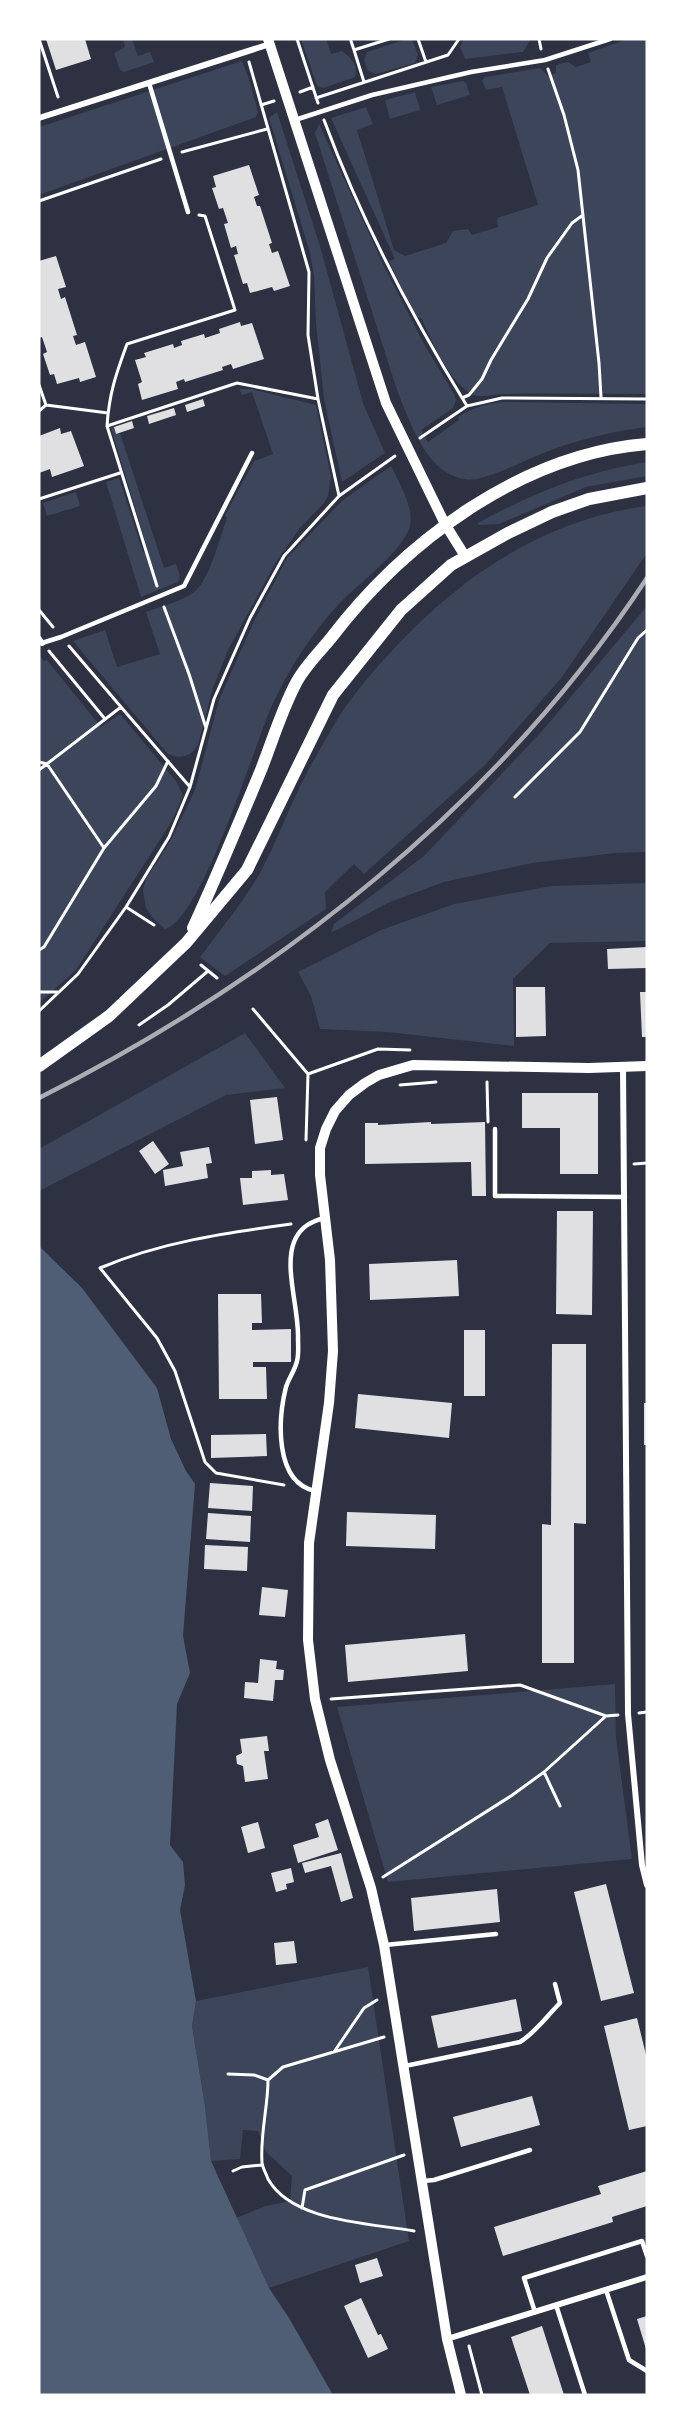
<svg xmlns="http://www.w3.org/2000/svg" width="686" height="2434" viewBox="0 0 686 2434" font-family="'Fira Sans',sans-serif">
<rect width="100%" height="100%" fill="#2d3142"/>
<path fill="#3c4559" d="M123,39H132L138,56L150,52L154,62L124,72L120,70L114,53L125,47Z
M301,39H326L331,54L342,51C351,58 359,65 355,77L324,88L317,86Z
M464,39H531L523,52L465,59L460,47Z
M628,39H647V394C599,394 551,393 504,394C492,394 478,400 468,392C448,378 431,341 422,319L415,316L389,261L395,259L331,118L366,107L373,124L357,130L394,250L405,256L446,243L453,231L468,229L472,235L498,227L497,218L538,205L502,87L486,90L482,80L485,77L540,68L548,76L556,73V65L568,62L576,67L591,62L588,53Z
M404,40H412L418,54L415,63L376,74L368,71L364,60L367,52Z
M242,61L249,79L258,112L256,117L39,195V127Z
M463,81L466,83L470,95L437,105L431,87Z
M415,92L420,110L390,119L385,100Z
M277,112L320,246L363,403L385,453L342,482L324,399L316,323L314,276L310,253L269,118Z
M319,124L383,264L424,344L454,394L456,400L453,408L421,430L428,442L459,420L458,417C473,407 486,404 503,402L647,404V427C616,431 584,438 554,449C528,458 503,473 477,479C467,481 455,478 446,472C421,457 406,413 396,387L315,133Z
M239,389H251L316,405L331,477L328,496L324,503L300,528L276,562L228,650L213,688L198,745C191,757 179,760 167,753L73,641L105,630L117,667L160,654L146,612C161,606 181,602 194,592C209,581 220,537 227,518L225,515L254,461L273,454L252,392L242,395Z
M114,427L116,434L120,433L164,568L176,564L180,576L178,582L141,597L106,482L119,478L143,552L148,551L111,428Z
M647,462V476L586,487L499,524L478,525V523C531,494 586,471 647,462Z
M391,466C399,483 414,506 410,526C403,552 356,585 337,606C311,634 290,668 274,701C255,741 203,919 165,929L153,918L146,908L143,890L146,879L171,840L195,790L219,700L254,621L287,558L343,500Z
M76,492L80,506L47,516L43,503Z
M647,506V553L562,677L485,765L364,874L354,864L325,892L326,909L225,976L200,957C221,929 244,901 261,871C279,837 292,799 311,765C324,743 336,719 351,699C426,603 522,522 647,506Z
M647,606V852L615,853L532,863L444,882L390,902L331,933L334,924L424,856L543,730Z
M40,656L44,661L47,660L101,727L118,715H121L176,781L183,795L172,821L76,970L39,1003Z
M647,883V941L550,943L513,979L514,1046L387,1032L320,1029L311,996L298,972L381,930L454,904L551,886Z
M245,1033L285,1088L226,1095L39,1191V1149Z
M615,1684L616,1738L632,1859L388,1882L337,1707Z
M368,1967L409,2241L269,2288L236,2218L266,2206L290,2201L292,2176L266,2152L258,2131L243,2130L240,2159L211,2161L205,2106L192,2026L196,2001Z"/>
<path fill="#4f5d75" d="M39,1246L82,1288L157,1388L171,1439L186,1471L195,1484L183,1636L190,1673L177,1704L170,1845L183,1862L185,1885L180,1910L196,2001L192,2026L205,2106L211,2161L269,2288L289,2318L333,2395H39Z"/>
<path fill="#e0e0e3" d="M46,39H85L91,59L56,70Z
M249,165L259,195L254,197L257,206H260L272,243L269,244L272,253L278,251L290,286L274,291L272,287L250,293L247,283L243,284L234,255L238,254L236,246L231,248L224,224L228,223L223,208L219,209L212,188L216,187L213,176Z
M56,256L66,287L58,289L61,299L65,297L77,335L73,336L76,345L85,342L96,377L80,382L79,378L57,384L54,374L50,375L43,354L47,352L42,337L39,338V261Z
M240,322L241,326L252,323L264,359L233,369L231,364L222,367L223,370L185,382L184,379L176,382L178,389L142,400L138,384L142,382L135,360L146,357L144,353L173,344L174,348L182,345L181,341L204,334L205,338L220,333L219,329Z
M203,399L205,406L187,412L185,405Z
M174,408L176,415L149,424L147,416Z
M132,421L134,428L116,434L114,427Z
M60,428L61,434L71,431L84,466L52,477L50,469L39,473V436Z
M647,947V968L608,969L607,949Z
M516,987H545L546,1036L516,1037Z
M640,992H647V1037H642Z
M522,1093H598V1174H560V1128H522Z
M277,1097L283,1140L255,1144L250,1100Z
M431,1122V1124L485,1122L486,1196H472L471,1162L365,1164V1123H378V1125Z
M153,1141L169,1164L155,1174L139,1151Z
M209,1147L212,1163L206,1164L208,1178L165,1186L163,1170L183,1166L180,1152Z
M271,1170V1175L284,1174L288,1200L243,1205L240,1178H252V1171Z
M557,1211H593L592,1315L556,1314Z
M457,1260L459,1296L370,1300L369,1264Z
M218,1294H261L262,1323H252V1330L291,1329V1362H253V1367H266L267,1399H219Z
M464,1330H485V1396H464Z
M552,1344H586V1524L574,1523V1663H542V1524L551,1525Z
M358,1394L452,1403L449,1438L355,1428Z
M644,1403H647V1445H644Z
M266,1434L267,1456L211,1458V1435Z
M210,1483L253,1486L252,1511L208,1508Z
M347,1512L436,1515L435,1549L346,1546Z
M208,1513L251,1516L250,1542L206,1539Z
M205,1545L248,1547L247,1571L204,1569Z
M262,1587L288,1590L285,1617L259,1615Z
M465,1634L468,1671L348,1682L345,1645Z
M260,1659L277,1661L276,1669L284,1670L283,1680H275L273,1701L244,1698L245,1682L258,1683Z
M267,1736L269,1751H264L268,1779L245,1782L243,1766L237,1764L236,1756L242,1753L240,1739Z
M328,1819L338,1850L298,1863L293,1845L319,1837L315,1824Z
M258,1822L265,1848L248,1853L241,1827Z
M341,1853L353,1898L341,1902L331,1866L305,1873L302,1863Z
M291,1868L294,1882L286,1884L287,1889L276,1892L271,1873Z
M606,1884L634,1993L601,2001L574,1892Z
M497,1889L500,1922L414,1931L411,1898Z
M294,1941L297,1963L276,1965L274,1943Z
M516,1999L522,2031L438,2048L431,2016Z
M637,2018L647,2059V2126L629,2130L604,2026Z
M532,2096L540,2125L461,2147L453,2117Z
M647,2171V2206L612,2217L613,2222L503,2256L494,2227L601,2194L598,2186Z
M377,2258L383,2276L360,2283L355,2265Z
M361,2298L378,2335L381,2334L388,2349L368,2358L344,2306Z
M647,2316V2349H646L637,2319Z
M542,2326L564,2395H530L511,2337Z"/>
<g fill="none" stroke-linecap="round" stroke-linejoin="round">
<path stroke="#fff" stroke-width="3" d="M39,39L58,97
M297,39L318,103
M418,39L426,62
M539,39L541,49
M351,41L354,50
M249,62L309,272L308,335L318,399L339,496
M548,69L564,115L578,170L599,363L601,397
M364,82L354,50L389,39
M300,92L313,87
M316,98L448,55L459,39
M261,105L274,101
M324,120C361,220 411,315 467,406
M182,152L267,129
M39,201L161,159
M39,385L46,405
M462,398L469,395L482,379L491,360L528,299L547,258L572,223L583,215
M39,411L46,405L108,413
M107,426L237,383L318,399
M420,438L467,406L502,398L647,399
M39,499L120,473
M157,586L107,426C109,394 116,374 127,344L235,310L205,216L199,215
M164,607L189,674L206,728
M39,610L53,627
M49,651L105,719
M121,707L190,787
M39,762L47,764L104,848
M39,770L121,707L69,646
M515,797L580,732L638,638L647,630
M126,907L154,925
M39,950L44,947L104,848L156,786L168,761
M201,965L217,978
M39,992H58
M253,1009L308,1074L306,1140
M39,1011L78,974L126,907L169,837L190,787L214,699L250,618L284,556L339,496L395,456
M139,1025L168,1005L208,971
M308,1074L378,1049L410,1050
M487,1082L488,1122
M400,1085L436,1082
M634,1164L647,1163
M284,1485L216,1473L205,1462L175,1371L157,1338L100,1268C161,1242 225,1233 291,1224
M331,1699L520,1685L606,1716
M639,1713L647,1712
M544,1772L560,1806
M383,1877L511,1796L544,1772L606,1716L618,1715
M384,2037L283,2067L268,2080C268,2107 260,2134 262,2162C262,2167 266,2173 268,2179C292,2222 370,2223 414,2231
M334,2052L364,2008L377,2000
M228,2074L254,2075L268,2080
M233,2171L242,2167L262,2165
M302,2208L305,2190L404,2155
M469,2346L482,2395"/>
<path stroke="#fff" stroke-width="4.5" d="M149,83L188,212
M295,120L372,95L471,72L545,60L610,39
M42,643L61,637L184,586L252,453
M495,1129V1196L625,1197
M315,1491C274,1482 278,1419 286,1387C289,1378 295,1370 297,1361C299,1354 298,1345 298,1338C299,1309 284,1268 294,1242C300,1227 311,1221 325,1218
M385,1945L496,1934
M405,2066L520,2042C536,2032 546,2017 560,2003L555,1984
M423,2181L434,2180L530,2150
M606,2290L629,2360L647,2371
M556,2305L585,2395
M535,2312L524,2278L642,2241L647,2256"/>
<path stroke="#fff" stroke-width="6" d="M39,118L270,44
M39,639L42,643
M623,1067L628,1714L642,1865L647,1885
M447,2339L647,2277"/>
<path stroke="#fff" stroke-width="10" d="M268,39L386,403L445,524L465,556
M461,2395L447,2339L384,1945L371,1888L330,1760L315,1699L308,1640L309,1543L329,1403L333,1351L330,1260L320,1175V1148L326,1129L335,1111L349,1095L365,1083L379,1075L413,1065L589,1068L647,1066"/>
<path stroke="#fff" stroke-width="12" d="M193,928C217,876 239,823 261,770C272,742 281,712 295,685C303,668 319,653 331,638C405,541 522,454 647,444
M39,1066L109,1016L186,943L247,870L333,695L401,610L451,565L508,533L552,512L589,499L647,488"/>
<path stroke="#abadb3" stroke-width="4.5" d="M39,1098C279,977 498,804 647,578"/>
</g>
<rect width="686" height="2434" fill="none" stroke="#ffffff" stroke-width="81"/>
</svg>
